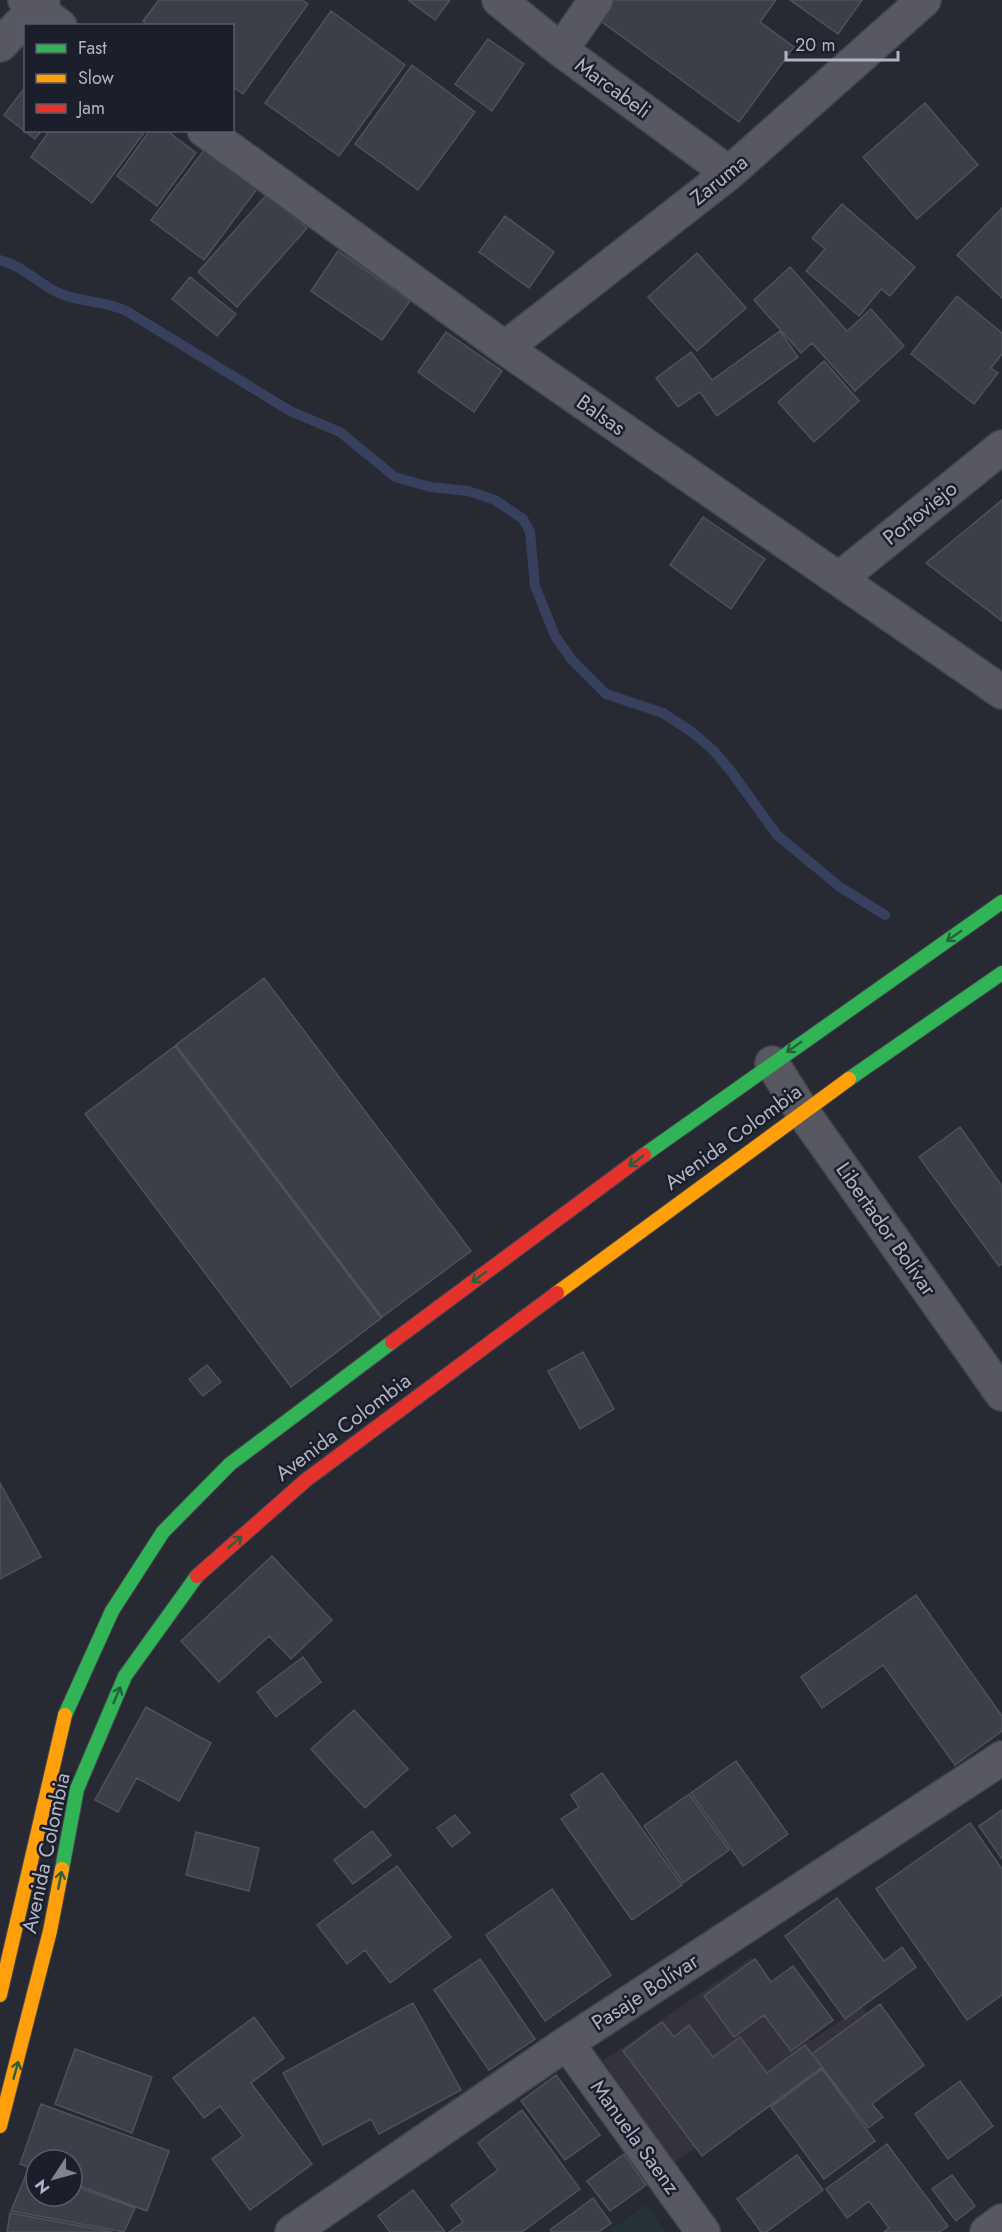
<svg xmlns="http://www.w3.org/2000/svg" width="1002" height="2232" viewBox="0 0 1002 2232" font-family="Jost,sans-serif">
<rect width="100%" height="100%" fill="#272a32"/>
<path fill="#35323e" d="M752,1957L811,2041L862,2006L910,2074L852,2114L848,2138L802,2073L674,2163L603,2061Z"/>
<path fill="#253338" d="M646,2205L665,2232H608Z"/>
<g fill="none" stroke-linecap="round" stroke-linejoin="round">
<path stroke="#37405c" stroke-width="10" d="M0,260C24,266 39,285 61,294C84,303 107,301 128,312L290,411L340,432L395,477L430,487L468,491L495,500L523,519L530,532L535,586L555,636L572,660L606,694L663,713L692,732L714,751L733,774L777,835L840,887L885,915"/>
</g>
<path fill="#3c3f48" stroke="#4f515a" stroke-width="1.5" d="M159,0H302L308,4L243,94L232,86V26H149L143,21Z
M408,0H450L435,20Z
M612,0H776L760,22L794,47L739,122L598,19Z
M790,0H862L838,34Z
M331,11L405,65L339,156L265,103Z
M488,39L524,64L492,111L455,84Z
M412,65L475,112L418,190L355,144Z
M26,86V130H42L35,139L4,115Z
M925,103L978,165L917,219L863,157Z
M50,130H146L92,203L31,157Z
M150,130H166L196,153L157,206L117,176Z
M204,150L257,189L204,260L151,220Z
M268,193L307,228L237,307L198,272Z
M842,204L915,267L890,296L881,289L859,316L806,271L825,249L812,238Z
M1002,208V298L957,255Z
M505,216L554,252L529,288L479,252Z
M338,251L410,301L382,340L311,291Z
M697,253L746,308L697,351L648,297Z
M790,267L847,331L871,309L904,346L855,391L812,343L801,353L754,300Z
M190,277L236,314L217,336L172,299Z
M957,296L1002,333V354L991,368L998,373L974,404L911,354Z
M780,331L798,357L717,416L700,392L678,407L656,378L691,352L712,380Z
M446,332L502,371L474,412L418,372Z
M824,361L859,401L814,442L778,402Z
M1002,500V621L926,563Z
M703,517L765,559L731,609L670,565Z
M264,978L471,1251L382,1317L176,1045Z
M175,1046L381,1318L291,1387L85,1114Z
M960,1127L1002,1186V1264L999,1266L919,1157Z
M583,1352L614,1409L580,1429L548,1371Z
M207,1365L221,1382L203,1396L189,1379Z
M0,1483L41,1557L0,1579Z
M272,1556L332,1620L291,1659L269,1636L219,1682L181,1641Z
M916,1595L1002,1716V1731L955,1765L883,1665L822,1708L801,1677Z
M303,1657L321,1682L276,1717L257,1692Z
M146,1707L211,1743L179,1801L137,1778L118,1812L95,1800Z
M354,1710L408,1769L365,1808L311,1749Z
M736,1761L788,1834L743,1866L691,1793Z
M602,1773L682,1885L632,1920L561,1819L579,1807L571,1795Z
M689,1794L729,1850L683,1883L644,1826Z
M1002,1810V1859L979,1826Z
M455,1815L470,1833L452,1847L437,1828Z
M970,1823L1002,1869V1995L967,2020L876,1889Z
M372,1831L391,1855L353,1884L334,1860Z
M196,1832L259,1848L249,1891L186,1875Z
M397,1866L451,1937L390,1983L365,1950L347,1964L317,1925Z
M552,1889L611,1975L545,2021L486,1935Z
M837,1898L884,1961L902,1947L916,1967L845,2019L785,1936Z
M480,1959L535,2039L489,2070L434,1990Z
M755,1959L771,1982L793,1966L833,2020L791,2051L764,2015L734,2037L704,1996Z
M413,2003L461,2090L379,2134L371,2119L323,2145L283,2073Z
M880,2004L924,2065L872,2104L883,2117L868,2128L812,2054Z
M254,2017L284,2058L251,2083L312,2164L250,2210L212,2159L243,2136L220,2106L204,2118L173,2078Z
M662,2022L674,2037L689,2025L713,2057L740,2037L767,2073L805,2045L822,2067L702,2156L623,2051Z
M75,2049L152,2077L132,2133L55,2104Z
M822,2069L875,2141L824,2179L771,2107Z
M556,2075L600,2135L565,2160L521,2101Z
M960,2081L993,2126L948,2159L915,2114Z
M41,2104L169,2151L147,2211L72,2183V2160H36V2170L20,2164Z
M522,2110L580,2189L522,2232H449L463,2222L451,2205L498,2170L478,2143Z
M887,2144L948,2226L940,2232H884L889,2228L869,2201L847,2218L826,2189Z
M624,2154L646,2185L610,2211L587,2181Z
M797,2155L823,2190L766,2232H761L737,2199Z
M28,2170L36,2172V2196H72V2185L135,2208L124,2232L11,2211Z
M952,2175L975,2206L956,2221L932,2189Z
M413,2190L445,2232H390L378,2216Z
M593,2198L611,2223L599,2232H552L550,2230Z
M10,2213L113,2232H7Z"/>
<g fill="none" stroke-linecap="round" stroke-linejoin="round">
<g stroke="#43454b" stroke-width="36">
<path id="street" d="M25,0L60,26
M499,0L561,50L729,173
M0,45L43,0
M561,50L596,0
M204,130L505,348L1002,692
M505,348L729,173L924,0
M839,579L1002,447
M772,1063L802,1111L1002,1394
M567,2043L703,2232
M292,2232L567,2043L1002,1758
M987,2232L1002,2221"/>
</g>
<g stroke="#44474f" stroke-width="16">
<path id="fast" d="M849,1079L1002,973
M644,1155L1002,902
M65,1715L112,1611L163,1532L230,1464L392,1342
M62,1869L77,1789L125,1676L197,1576"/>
</g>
<g stroke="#44474f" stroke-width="16">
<path id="slow" d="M557,1293L849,1079
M0,1995L65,1715
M0,2126L50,1931L62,1869"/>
</g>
<g stroke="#44474f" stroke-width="16">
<path id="jam" d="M392,1342L644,1155
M197,1576L306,1480L557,1293"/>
</g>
<use href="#street" stroke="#575861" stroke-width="33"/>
<use href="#fast" stroke="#30b455" stroke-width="14"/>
<use href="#slow" stroke="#ff9f0a" stroke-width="14"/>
<use href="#jam" stroke="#e5322d" stroke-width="14"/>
</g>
<defs><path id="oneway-shaft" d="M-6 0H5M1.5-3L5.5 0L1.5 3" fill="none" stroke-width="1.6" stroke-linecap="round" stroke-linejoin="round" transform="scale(1.5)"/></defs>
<g stroke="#24623e">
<use href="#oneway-shaft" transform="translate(954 936) rotate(145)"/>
<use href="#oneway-shaft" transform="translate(794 1047) rotate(145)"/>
<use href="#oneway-shaft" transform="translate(636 1161) rotate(144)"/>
<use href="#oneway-shaft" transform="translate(479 1277) rotate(143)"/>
<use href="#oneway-shaft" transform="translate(235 1542) rotate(-41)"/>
<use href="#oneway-shaft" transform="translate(117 1695) rotate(-67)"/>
<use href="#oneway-shaft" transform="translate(60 1880) rotate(-79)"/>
<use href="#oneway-shaft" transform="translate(16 2070) rotate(-74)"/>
</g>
<g text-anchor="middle" stroke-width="5" stroke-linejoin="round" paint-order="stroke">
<g font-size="21" fill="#b0b4c4" stroke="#1b1f2c">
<text transform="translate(613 88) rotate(36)" y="7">Marcabeli</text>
<text transform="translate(719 180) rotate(-39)" y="7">Zaruma</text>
<text transform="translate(601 415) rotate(35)" y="7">Balsas</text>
<text transform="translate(920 513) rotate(-39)" y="7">Portoviejo</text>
<text transform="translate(733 1137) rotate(-36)" y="7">Avenida Colombia</text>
<text transform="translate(886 1229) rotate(55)" y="7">Libertador Bolívar</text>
<text transform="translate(343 1427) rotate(-37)" y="7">Avenida Colombia</text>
<text transform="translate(46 1853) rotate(-78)" y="7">Avenida Colombia</text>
<text transform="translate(645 1992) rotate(-33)" y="7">Pasaje Bolívar</text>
<text transform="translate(635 2137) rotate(54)" y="7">Manuela Saenz</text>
</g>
</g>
<rect x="24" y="24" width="210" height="108" fill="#1b1f2c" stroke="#575b69" stroke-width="1.5"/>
<rect x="36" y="44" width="30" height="9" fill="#30b455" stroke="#575b69" stroke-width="1.5"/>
<text x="78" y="54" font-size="18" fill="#b0b4c4">Fast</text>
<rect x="36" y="74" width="30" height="9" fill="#ff9f0a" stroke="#575b69" stroke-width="1.5"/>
<text x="78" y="84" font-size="18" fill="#b0b4c4">Slow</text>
<rect x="36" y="104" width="30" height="9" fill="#e5322d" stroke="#575b69" stroke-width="1.5"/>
<text x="78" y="114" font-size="18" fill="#b0b4c4">Jam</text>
<g transform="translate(54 2178) rotate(234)"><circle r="28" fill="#1b1f2c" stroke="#575b69" stroke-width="1.5"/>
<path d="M0-4.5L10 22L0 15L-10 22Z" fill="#808491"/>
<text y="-9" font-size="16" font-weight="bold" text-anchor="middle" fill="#b0b4c4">N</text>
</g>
<path d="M786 51v9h112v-9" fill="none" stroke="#b0b4c4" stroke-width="3"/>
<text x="795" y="51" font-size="18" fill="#b0b4c4" stroke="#1b1f2c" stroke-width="4.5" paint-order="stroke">20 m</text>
</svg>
